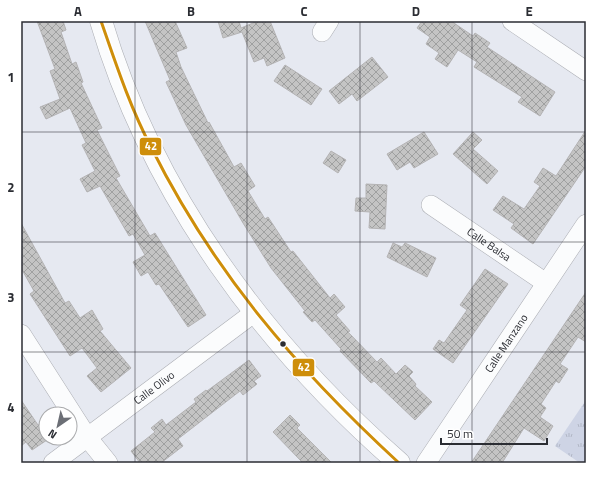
<svg xmlns="http://www.w3.org/2000/svg" width="607" height="484" viewBox="0 0 607 484" font-family="'Titillium Web',sans-serif">
<defs>
<pattern id="grass-tufts" width="24" height="20" patternUnits="userSpaceOnUse"><rect width="24" height="20" fill="#ced4e5"/><path d="M3 7l-1-3M5 7V3M7 7l1-3M15 17l-1-3M17 17v-4M19 17l1-3" fill="none" stroke="#b1b6c5"/></pattern>
<pattern id="building-cross-hatch" width="8" height="8" patternUnits="userSpaceOnUse"><rect width="8" height="8" fill="#c4c4c4"/><path d="M0 0l8 8M0 8l8-8" fill="none" stroke="#9fa0a0"/></pattern>
</defs>
<rect width="100%" height="100%" fill="#e6e9f1"/>
<path fill="url(#grass-tufts)" d="M586,400V463H580L555,446Z"/>
<path fill="url(#building-cross-hatch)" stroke="#b4b3b4" d="M37,21H63L66,30L61,32L72,64L76,62L83,82L81,83L102,128L97,130L120,176L116,178L150,236L155,233L206,315L188,327L159,284L156,285L148,272L141,276L133,262L145,255L133,234L129,236L100,186L87,192L80,179L95,171L82,145L86,143L70,108L46,119L40,107L60,99L50,71L55,69Z
M145,21H175L187,48L176,52L181,67L208,123L209,122L234,167L241,163L255,186L248,191L265,219L268,217L291,252L293,251L330,298L334,294L345,307L336,315L350,331L348,332L377,362L381,358L396,374L405,365L413,372L409,376L416,384L415,386L432,402L415,420L374,381L371,383L340,351L341,349L315,320L312,322L303,312L305,311L271,268L243,223L186,125L166,82L170,80Z
M218,21H239L241,28L258,21H270L285,58L267,66L264,58L254,62L242,32L223,38Z
M422,21H451L473,36L475,33L490,43L487,47L555,92L540,116L518,102L522,97L474,67L477,62L458,50L447,67L435,59L439,53L426,44L430,37L417,28Z
M372,57L388,77L357,101L352,94L339,104L329,91Z
M285,65L322,89L311,105L274,81Z
M586,130V166L533,244L511,228L514,224L493,210L503,196L524,209L540,186L534,182L543,168L556,176Z
M424,132L438,154L414,168L410,162L397,170L387,154Z
M473,132L482,140L473,149L498,171L487,184L453,154Z
M331,151L346,160L338,173L323,163Z
M366,184L387,185L385,229L369,228L370,212L355,211L356,198H366Z
M21,223L65,303L69,301L80,318L92,310L103,329L100,331L131,368L101,392L87,376L97,368L82,348L70,356L30,294L34,291L21,268Z
M393,243L402,247L405,243L436,258L427,277L387,257Z
M485,269L508,284L453,363L433,349L439,340L444,343L467,310L460,305Z
M586,292V342L578,337L560,364L568,369L559,383L556,381L541,404L546,408L540,417L553,426L544,441L524,428L502,463H471Z
M249,360L261,376L254,381L257,384L243,395L240,391L178,439L183,446L161,463H140L131,451L155,432L151,428L162,419L166,425L196,402L194,399L206,390L207,391Z
M21,400L38,425L41,424L46,431V438H50L32,450L26,442L21,446Z
M290,415L300,425L297,428L332,463H303L273,432Z"/>
<g fill="none" stroke-linecap="round" stroke-linejoin="round">
<g stroke="#acaeb4" stroke-width="20">
<g id="minor">
<path d="M512,21L586,71"/>
<path d="M322,32L329,21"/>
<path id="s1" d="M431,205L546,283"/>
<path d="M21,334L87,437L108,463"/>
<path id="s2" d="M53,463L255,312"/>
<path id="s3" d="M426,463L586,224"/>
</g>
</g>
<g stroke="#acaeb4" stroke-width="23">
<path id="major" d="M101,21C152,194 264,345 399,463"/>
</g>
<use href="#minor" stroke="#fbfcfd" stroke-width="19"/>
<use href="#major" stroke="#fbfcfd" stroke-width="22"/>
<g stroke="#fff" stroke-width="6">
<path id="bus-1" d="M101,21C116,64 130,107 151,147C214,273 296,368 399,463"/>
</g>
<use href="#bus-1" stroke="#ce8e0a" stroke-width="3"/>
</g>
<path fill="none" stroke="#2b2d33" stroke-width="1" stroke-opacity="0.55" d="M135,21V463M247,21V463M360,21V463M472,21V463M21,132H586M21,242H586M21,352H586"/>
<circle fill="#2b2d33" stroke="#fff" stroke-width="1.5" cx="283" cy="344" r="3.5"/>
<g text-anchor="middle" stroke-width="3" stroke-linejoin="round" paint-order="stroke">
<g font-size="11" fill="#2b2d33" stroke="#fff">
<text dy="4" stroke="none"><textPath href="#s1" startOffset="70">Calle Balsa</textPath></text>
<text dy="4" stroke="none"><textPath href="#s3" startOffset="144">Calle Manzano</textPath></text>
<text dy="4" stroke="none"><textPath href="#s2" startOffset="126">Calle Olivo</textPath></text>
</g>
</g>
<g stroke="#fff" stroke-width="1.5">
<rect x="139" y="137" width="23" height="19" rx="4" fill="#ce8e0a"/>
<rect x="292" y="358" width="23" height="19" rx="4" fill="#ce8e0a"/>
</g>
<g font-size="11" text-anchor="middle" font-weight="bold" fill="#fff">
<text x="151" y="150">42</text>
<text x="304" y="371">42</text>
</g>
<rect width="607" height="484" fill="none" stroke="#ffffff" stroke-width="44"/>
<g transform="translate(58 426) rotate(214)"><circle r="19" fill="#ffffff" stroke="#aaabad"/>
<path d="M0-3L7 15L0 10L-7 15Z" fill="#6c6f76"/>
<text y="-6" font-size="11" font-weight="bold" text-anchor="middle" fill="#2b2d33">N</text>
</g>
<path d="M441 438v6h106v-6" fill="none" stroke="#2b2d33" stroke-width="2"/>
<text x="447" y="438" font-size="12" fill="#2b2d33" stroke="#ffffff" stroke-width="3" paint-order="stroke">50 m</text>
<rect x="22" y="22" width="563" height="440" fill="none" stroke="#2b2d33" stroke-width="1.5"/>
<g font-size="13" text-anchor="middle" font-weight="bold" fill="#2b2d33">
<text x="78" y="16">A</text>
<text x="191" y="16">B</text>
<text x="304" y="16">C</text>
<text x="416" y="16">D</text>
<text x="529" y="16">E</text>
<text x="11" y="82">1</text>
<text x="11" y="192">2</text>
<text x="11" y="302">3</text>
<text x="11" y="412">4</text>
</g>
</svg>
